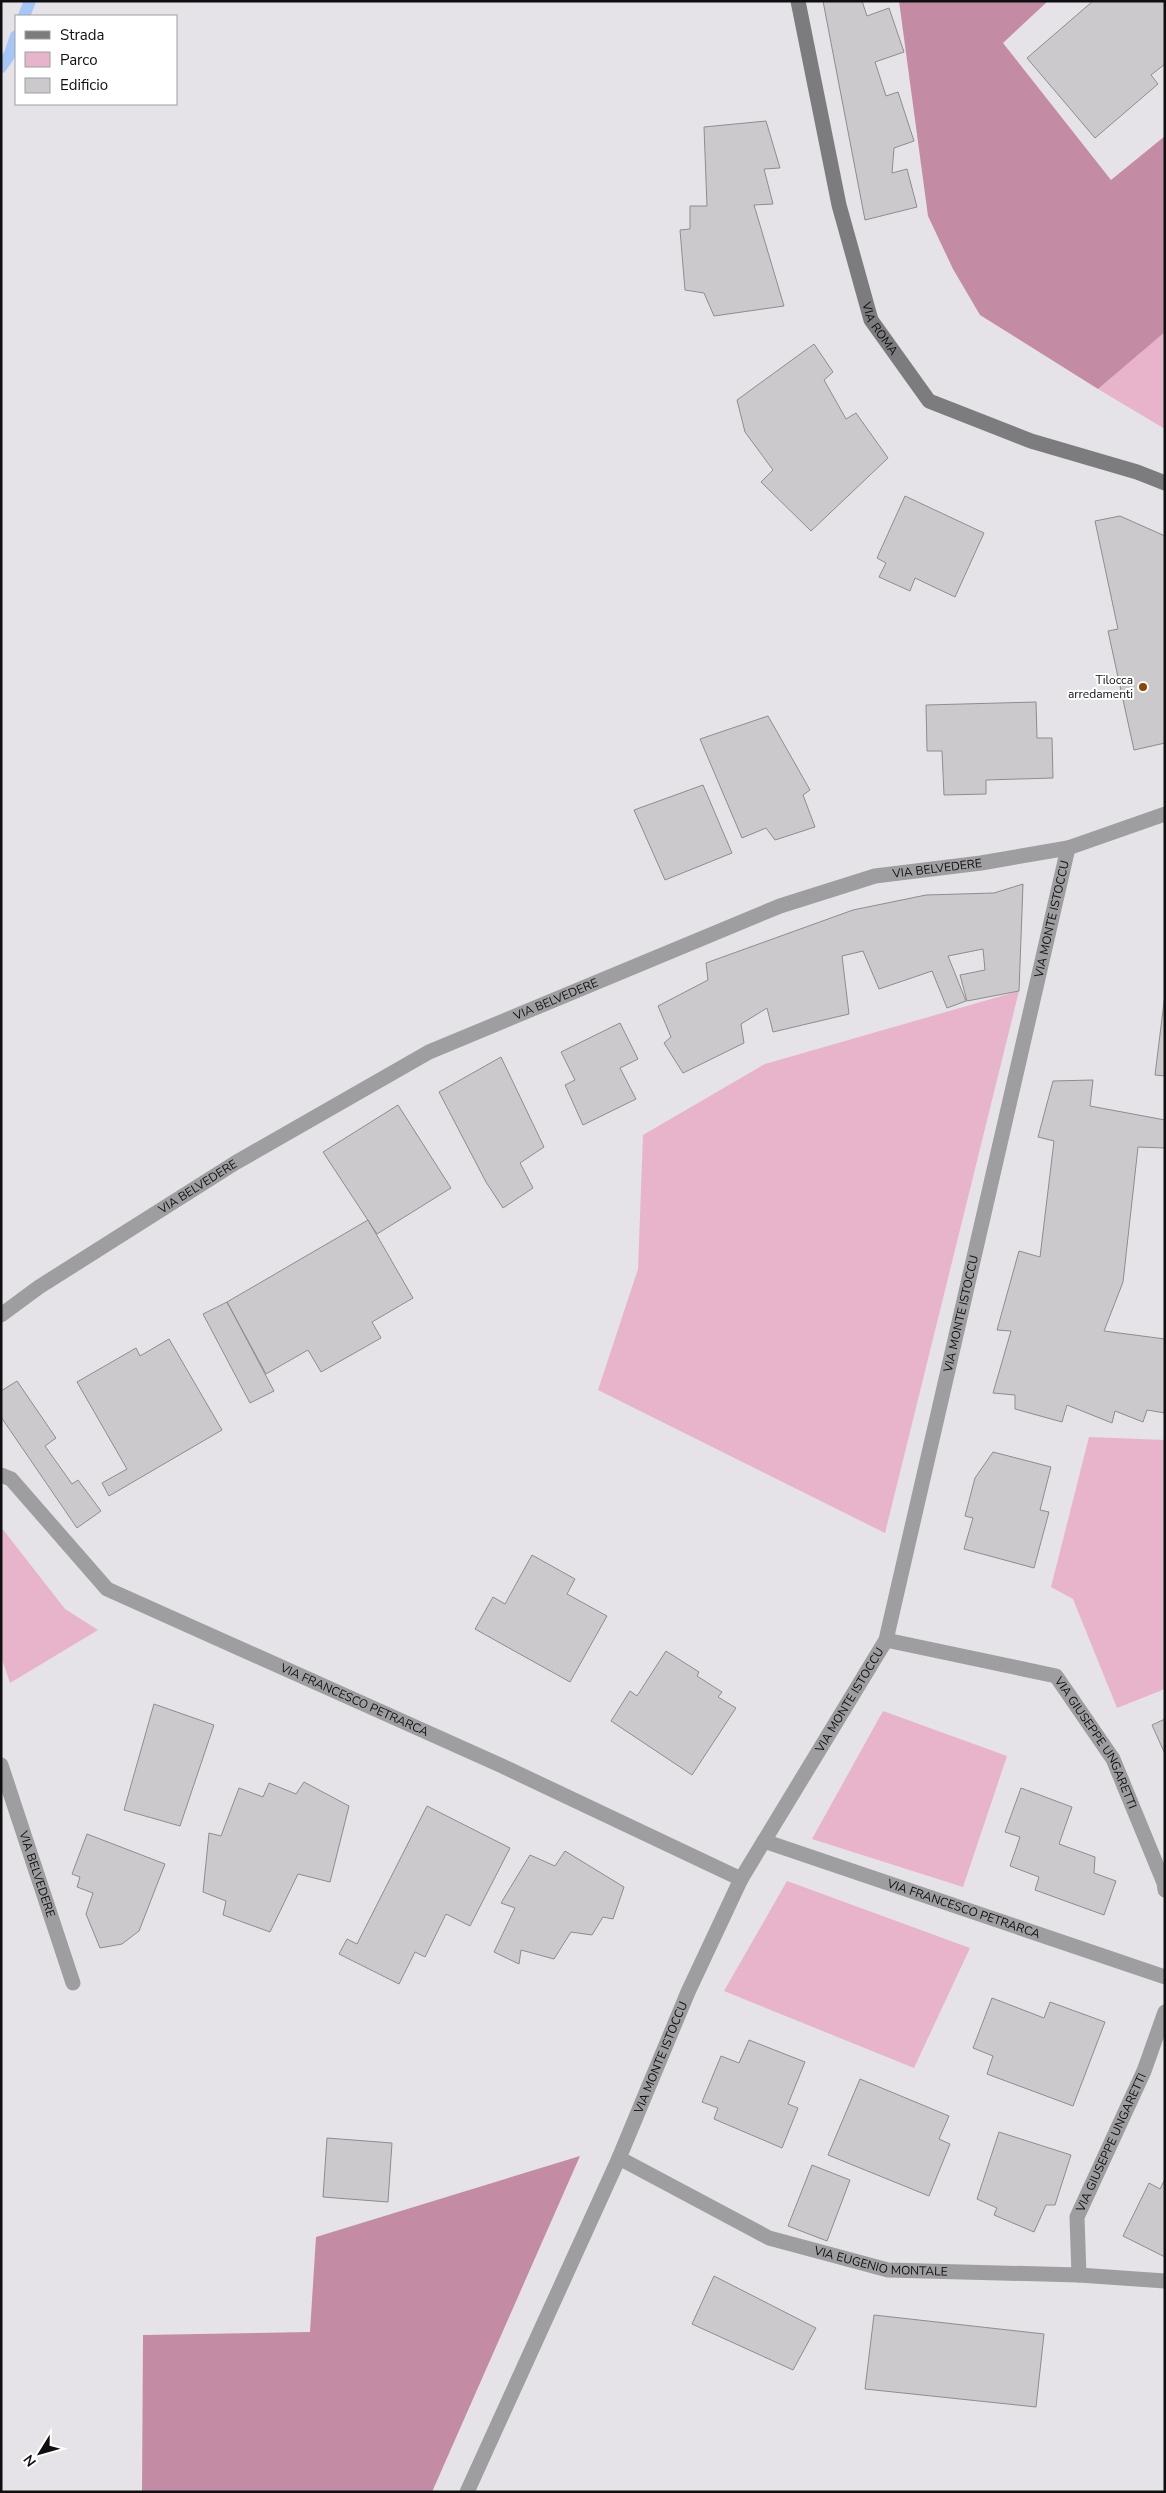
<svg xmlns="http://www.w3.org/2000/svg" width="1166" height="2493" viewBox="0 0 1166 2493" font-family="'Nunito Sans',sans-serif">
<rect width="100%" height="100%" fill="#e5e3e7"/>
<path fill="#e7b4cb" d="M1165,332V429L1098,389Z
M1019,991L885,1533L598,1390L638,1269L643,1135L765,1064Z
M1089,1437L1165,1440V1689L1117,1708L1073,1599L1051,1587Z
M1,1527L65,1609L98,1630L10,1683L1,1656Z
M883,1711L1007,1756L963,1887L812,1839Z
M787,1881L970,1948L914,2068L724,1991Z"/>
<path fill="#c48ba5" d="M899,1H1048L1003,43L1111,180L1165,136V332L1098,389L980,315L953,269L928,216Z
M580,2156L432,2492H142L143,2335L310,2332L316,2237Z"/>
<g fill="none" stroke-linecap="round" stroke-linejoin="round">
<path stroke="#a5c7f7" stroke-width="12" d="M24,16L30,1
M1,67L10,54L16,36"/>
</g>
<path fill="#ccc9cc" stroke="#8f8c8f" d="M823,1H862L867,16L889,8L904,52L875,62L886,96L898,92L914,141L894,148L892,173L907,169L917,207L865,220Z
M1093,1H1165V64L1151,75L1158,84L1095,138L1027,58Z
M766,121L780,168L764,169L773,204L754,205L784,306L714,316L704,293L685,290L680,230L690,229V206H707L704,127Z
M814,344L833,372L824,380L846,419L856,413L888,458L811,531L761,482L773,470L745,432L737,400Z
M905,496L984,533L955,597L915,578L910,591L879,577L886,563L877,558Z
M1120,516L1165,536V743L1134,750L1108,631L1118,629L1095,521Z
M1036,702L1037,738H1052L1053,778L986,780V794L944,795L942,751H927L926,705Z
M768,716L810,790L803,795L815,827L775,840L766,828L742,838L700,739Z
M703,785L732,853L665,880L634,810Z
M1023,884L1019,991L967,1001L960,975L985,970L983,949L948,956L966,1001L947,1008L932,971L879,989L863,951L842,956L849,1014L773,1032L767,1008L741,1024L744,1043L683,1073L664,1043L671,1037L658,1006L708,980L706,963L853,910L926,895L994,893Z
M1165,994V1076L1155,1075Z
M620,1023L638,1059L620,1068L636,1099L583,1125L565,1085L575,1080L561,1052Z
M501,1057L544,1147L520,1163L533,1188L503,1208L486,1182L439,1092Z
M1093,1080L1090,1106L1165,1120V1148L1138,1147L1123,1282L1104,1331L1165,1339V1413L1147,1410L1143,1422L1115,1411L1112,1423L1067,1405L1062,1422L1015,1409V1395L993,1393L1011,1331L997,1330L1019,1251L1040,1257L1054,1141L1038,1137L1053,1081Z
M398,1105L451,1188L377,1234L323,1152Z
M368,1220L413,1298L372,1322L381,1338L321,1372L308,1350L266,1374L227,1302Z
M227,1302L274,1391L250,1403L203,1314Z
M169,1339L222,1430L109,1496L102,1483L127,1469L77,1382L136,1348L140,1356Z
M17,1381L56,1438L45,1446L72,1484L78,1480L101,1511L77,1528L1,1417V1391Z
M993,1452L1051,1467L1040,1510L1049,1512L1034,1568L964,1549L973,1518L965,1516L975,1478Z
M532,1555L575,1579L567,1594L607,1616L570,1682L475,1629L493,1597L505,1604Z
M666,1651L699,1672L697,1676L722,1692L718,1697L736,1708L692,1775L611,1721L630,1691L637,1696Z
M154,1704L214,1725L180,1826L124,1810Z
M1165,1719V1754L1152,1725Z
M304,1782L349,1806L330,1882L298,1874L270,1932L223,1915L226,1901L203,1892L209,1833L221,1836L239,1788L263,1797L269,1783L296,1794Z
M1021,1788L1072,1807L1059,1844L1095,1857L1094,1873L1116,1881L1104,1915L1035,1890L1039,1877L1010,1866L1020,1837L1005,1832Z
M427,1806L510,1848L470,1926L446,1914L425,1957L415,1952L399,1984L339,1954L347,1939L357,1944Z
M87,1834L165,1864L139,1931L122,1944L100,1948L86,1914L93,1893L77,1887L80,1877L72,1874Z
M565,1851L624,1887L613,1919L603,1917L592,1935L571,1932L554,1959L521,1950L519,1964L494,1952L515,1908L501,1903L530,1855L555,1866Z
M992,1998L1044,2018L1050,2002L1105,2022L1073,2106L987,2074L993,2056L973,2048Z
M749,2040L805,2062L788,2104L798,2108L782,2148L714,2119L718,2108L702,2102L721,2056L739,2063Z
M860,2079L949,2116L939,2139L950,2144L929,2196L828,2155Z
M999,2132L1071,2155L1055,2205H1046L1034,2232L994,2215L997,2208L977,2199Z
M327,2138L392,2143L388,2202L323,2197Z
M812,2165L850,2180L827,2241L788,2226Z
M1165,2179V2257L1123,2236L1149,2183L1160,2189Z
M714,2276L816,2328L793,2370L692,2324Z
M874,2315L1044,2334L1036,2407L865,2389Z"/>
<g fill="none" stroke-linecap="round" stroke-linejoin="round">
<g stroke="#9e9ea0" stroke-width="15">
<path id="s1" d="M1,1315L39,1287L235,1163L429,1052L780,906L875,876L981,863L1068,848L1165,814"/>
<path id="s2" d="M1,1475L11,1479L107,1589L500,1765L741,1879"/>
<path id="s3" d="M886,1640L1056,1676L1113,1759L1164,1883L1165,1890"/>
<path id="s4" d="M1,1765L73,1983"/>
<path id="s5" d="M764,1841L1165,1977"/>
<path id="s6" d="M619,2158L769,2238L888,2270L1079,2275L1165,2281"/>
<path id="s7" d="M1079,2275L1077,2217L1144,2071L1165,2012"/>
<path id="s8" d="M467,2492L619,2158L688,1992L741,1879L886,1640L1068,848"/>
</g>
<path stroke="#7c7c7e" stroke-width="15" id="s9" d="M798,1L839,205L871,320L929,401L1031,441L1137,472L1165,483"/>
</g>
<circle fill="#864908" stroke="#fff" stroke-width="2" cx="1143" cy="687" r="5"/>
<g text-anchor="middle" stroke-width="4" stroke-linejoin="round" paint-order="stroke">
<g font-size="12" fill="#0f0f10" stroke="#fff">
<text dy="4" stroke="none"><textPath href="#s9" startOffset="339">VIA ROMA</textPath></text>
<text dy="4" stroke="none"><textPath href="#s1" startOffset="1045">VIA BELVEDERE</textPath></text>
<text dy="4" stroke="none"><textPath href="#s8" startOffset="1691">VIA MONTE ISTOCCU</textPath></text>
<text dy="4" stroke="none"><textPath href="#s1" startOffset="640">VIA BELVEDERE</textPath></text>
<text dy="4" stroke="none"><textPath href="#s1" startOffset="235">VIA BELVEDERE</textPath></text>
<text dy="4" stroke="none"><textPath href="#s8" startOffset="1286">VIA MONTE ISTOCCU</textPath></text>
<text dy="4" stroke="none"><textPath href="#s2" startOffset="428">VIA FRANCESCO PETRARCA</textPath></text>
<text dy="4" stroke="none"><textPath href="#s8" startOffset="881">VIA MONTE ISTOCCU</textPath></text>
<text dy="4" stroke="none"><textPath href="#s3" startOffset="252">VIA GIUSEPPE UNGARETTI</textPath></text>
<text dy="4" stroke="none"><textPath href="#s4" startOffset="115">VIA BELVEDERE</textPath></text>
<text dy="4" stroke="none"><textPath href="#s5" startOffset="211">VIA FRANCESCO PETRARCA</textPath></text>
<text dy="4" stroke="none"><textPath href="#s8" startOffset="476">VIA MONTE ISTOCCU</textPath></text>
<text dy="4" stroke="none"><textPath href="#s7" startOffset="140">VIA GIUSEPPE UNGARETTI</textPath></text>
<text dy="4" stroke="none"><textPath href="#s6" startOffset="285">VIA EUGENIO MONTALE</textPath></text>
</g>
<g font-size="12" fill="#0f0f10" stroke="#fff" text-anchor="end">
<text x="1133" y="684">Tilocca<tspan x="1133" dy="14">arredamenti</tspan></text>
</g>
</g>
<rect width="1166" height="2493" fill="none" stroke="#0f0f10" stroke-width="5"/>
<rect x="15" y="15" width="162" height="90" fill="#ffffff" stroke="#9f9f9f"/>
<rect x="25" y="31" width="25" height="8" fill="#7c7c7e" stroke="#9f9f9f"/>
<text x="60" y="40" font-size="15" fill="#0f0f10">Strada</text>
<rect x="25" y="52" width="25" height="15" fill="#e7b4cb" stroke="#9f9f9f"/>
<text x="60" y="65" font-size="15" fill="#0f0f10">Parco</text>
<rect x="25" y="78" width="25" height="15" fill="#ccc9cc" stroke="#9f9f9f"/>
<text x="60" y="90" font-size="15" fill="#0f0f10">Edificio</text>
<g transform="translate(40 2453) rotate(233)" stroke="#ffffff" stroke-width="4" paint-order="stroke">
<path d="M0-4L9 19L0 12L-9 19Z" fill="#0f0f10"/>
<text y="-8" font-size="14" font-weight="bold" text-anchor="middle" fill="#0f0f10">N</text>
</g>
</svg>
